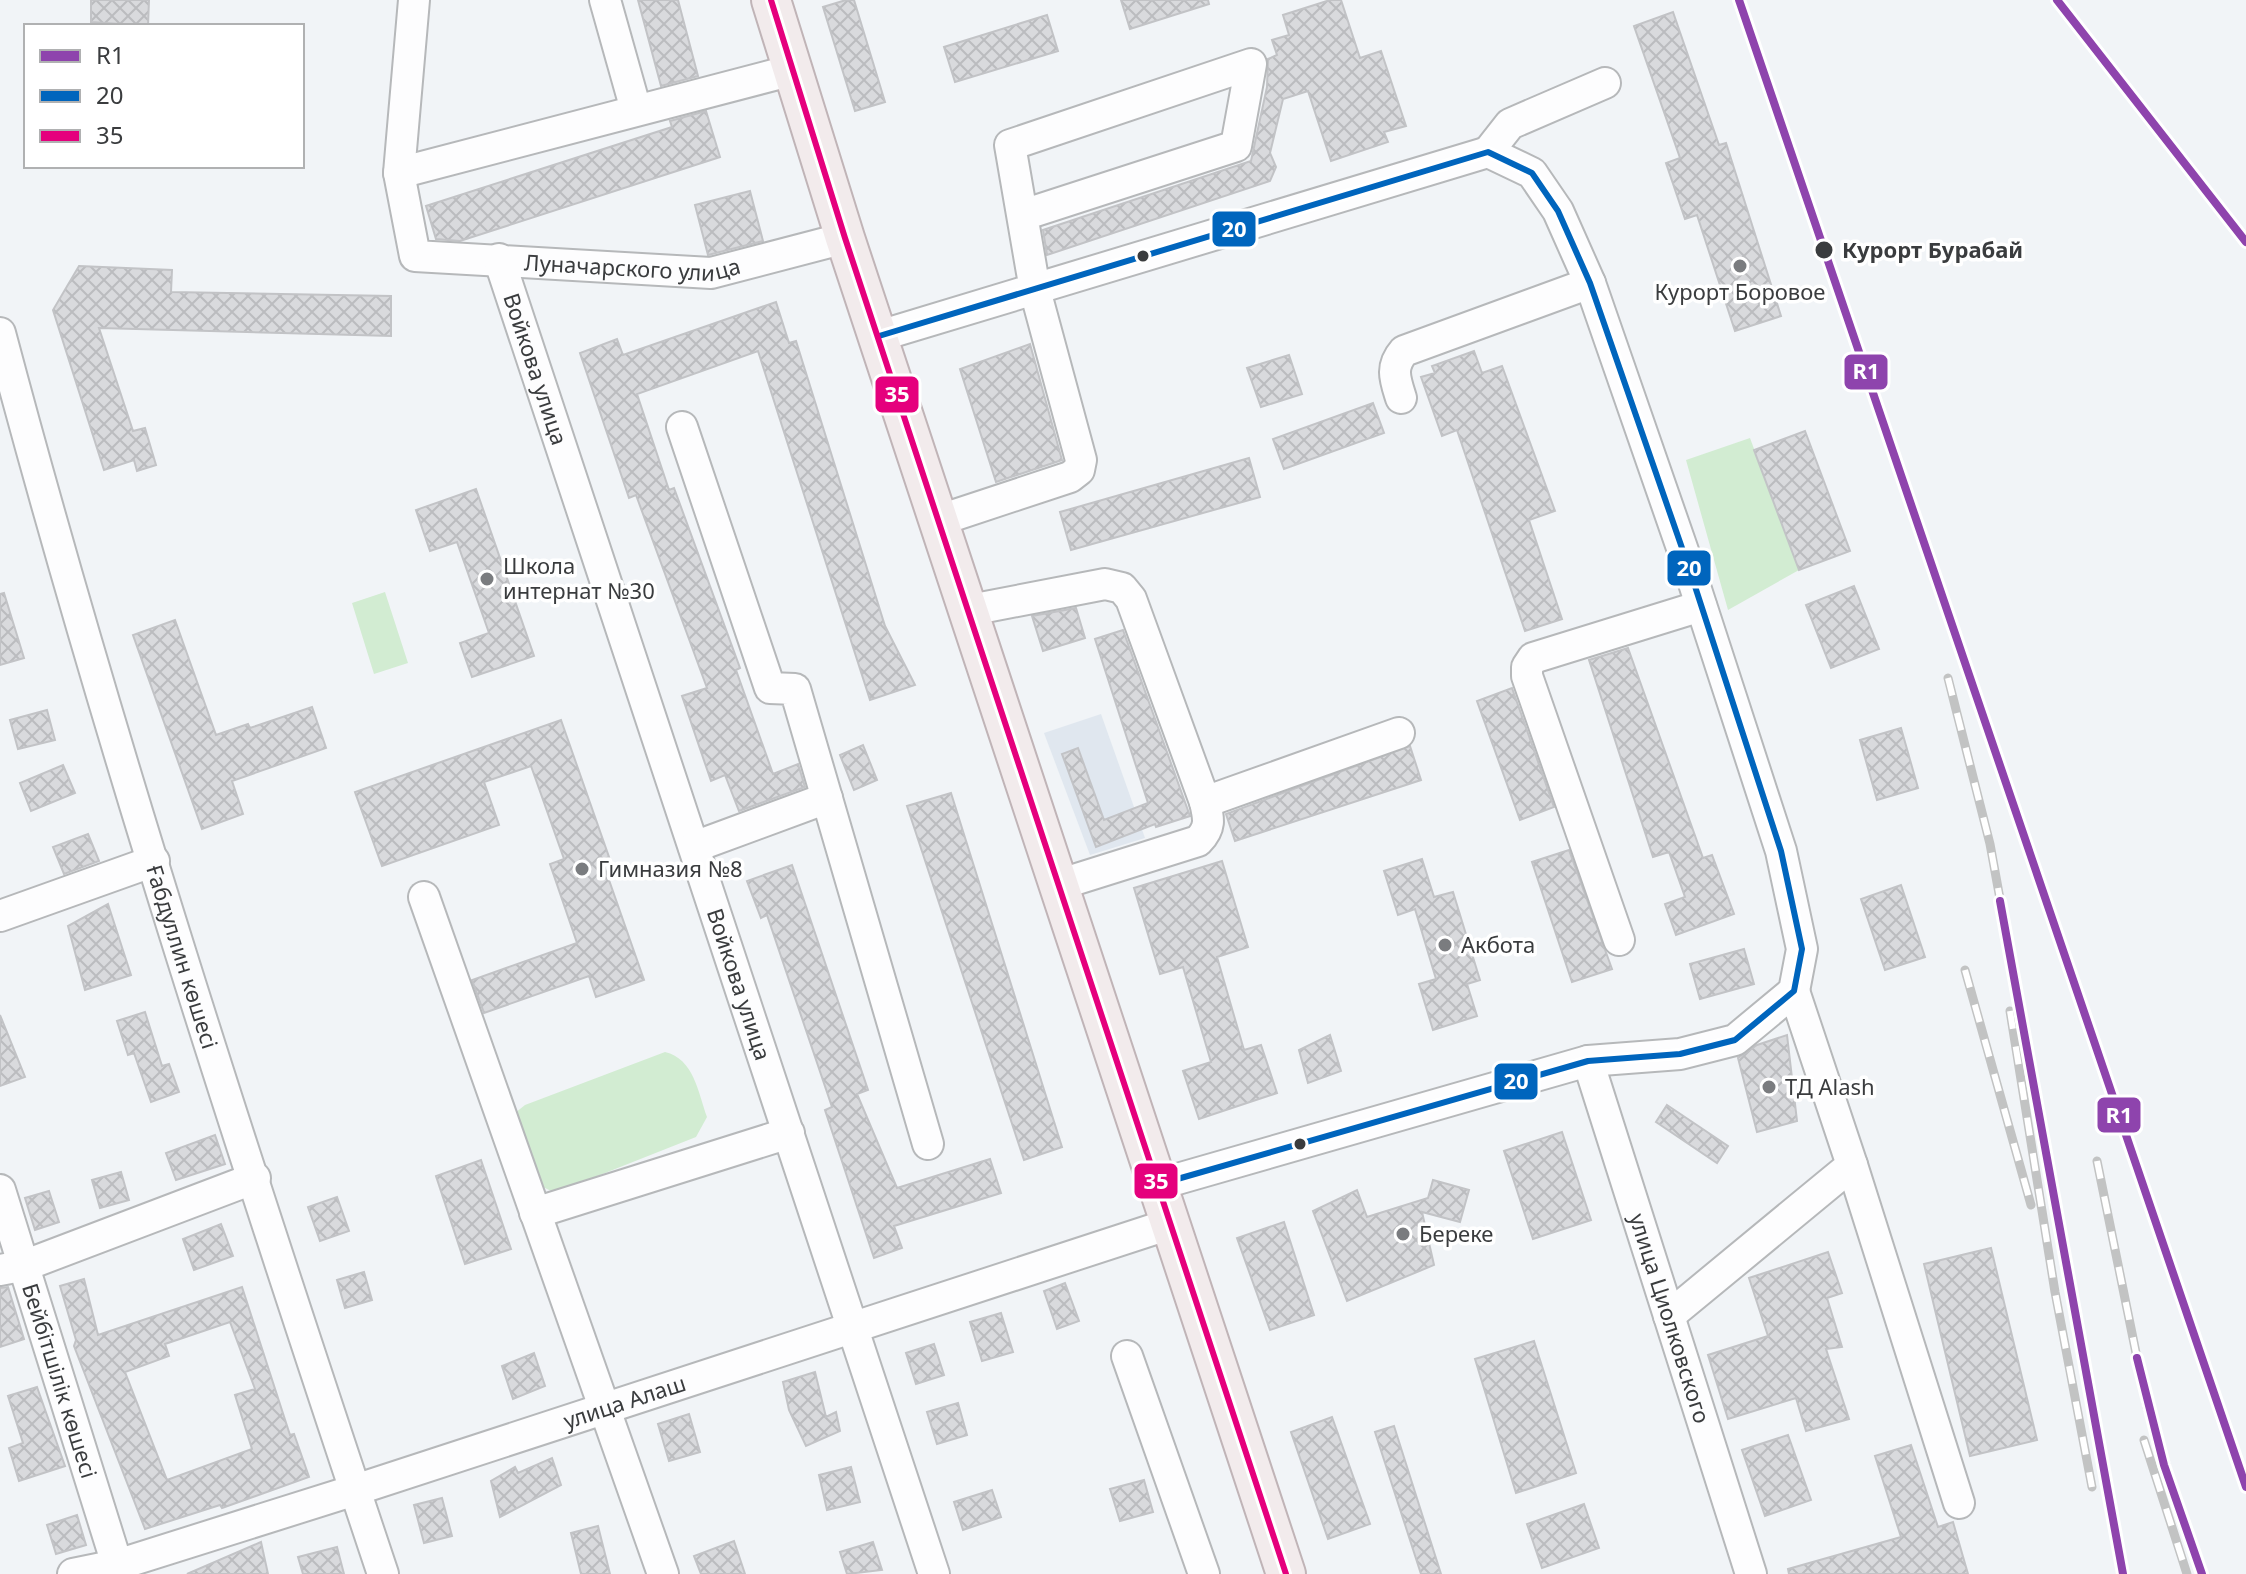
<svg xmlns="http://www.w3.org/2000/svg" width="2246" height="1574" viewBox="0 0 2246 1574" font-family="'Noto Sans',sans-serif">
<defs>
<pattern id="building-cross-hatch" width="8" height="8" patternUnits="userSpaceOnUse" patternTransform="scale(2)"><rect width="8" height="8" fill="#d9dadd"/><path d="M0 0l8 8M0 8l8-8" fill="none" stroke="#bbbcbf"/></pattern>
</defs>
<rect width="100%" height="100%" fill="#f1f4f7"/>
<path fill="#e0e7ef" d="M1101,714L1145,838L1090,855L1044,733Z"/>
<path fill="#d2ecd2" d="M1750,438L1799,570L1728,610L1686,460Z
M385,592L408,663L374,674L352,603Z
M665,1052C694,1059 698,1092 707,1117L696,1137L557,1192C523,1187 522,1141 515,1113L525,1105Z"/>
<path fill="url(#building-cross-hatch)" stroke="#c2c3c6" stroke-width="2" fill-rule="evenodd" d="M91,0H149L148,26L91,22Z
M638,0H678L698,76L661,86Z
M846,0H854L885,102L855,111L823,7Z
M1121,0H1208L1209,4L1130,29Z
M1330,0H1341L1360,58L1381,51L1406,126L1384,132L1388,142L1331,161L1308,91L1283,99L1270,153L1276,167L1270,181L1047,255L1043,230L1251,161L1267,87L1268,59L1277,55L1272,40L1289,35L1283,15Z
M1673,12L1719,145L1726,143L1781,316L1735,331L1697,215L1685,219L1666,163L1680,158L1634,26Z
M1047,15L1058,51L955,82L944,47Z
M706,111L720,157L460,241L436,239L426,206L672,127L670,121Z
M750,191L763,241L708,255L695,205Z
M79,266L172,270L171,292L391,296V336L99,328L133,431L145,428L156,465L137,471L134,460L104,470L53,310Z
M776,302L789,343L796,341L885,626L915,685L870,700L758,351L637,394L669,490L674,488L740,668L736,670L773,774L798,764L805,787L739,811L725,775L711,781L682,696L707,688L636,495L629,498L580,353L617,339L623,355Z
M1030,344L1062,460L996,482L960,369Z
M1474,351L1482,373L1502,366L1555,511L1529,520L1562,619L1525,631L1457,430L1442,436L1421,377L1435,373L1432,366Z
M1289,355L1302,394L1261,407L1247,368Z
M1373,403L1384,433L1284,469L1273,439Z
M1805,431L1850,551L1799,570L1754,450Z
M1249,458L1260,497L1071,550L1060,512Z
M476,489L534,656L472,677L460,643L489,633L457,542L430,551L416,510Z
M1854,586L1879,649L1831,668L1806,605Z
M4,593L24,658L0,665V594Z
M1076,608L1085,638L1043,651L1032,616Z
M175,620L216,735L248,724L250,728L312,707L326,748L232,781L243,814L202,829L133,635Z
M1123,630L1190,816L1156,827L1155,824L1096,847L1062,754L1078,748L1104,820L1148,803L1095,639Z
M1628,648L1703,858L1712,855L1734,914L1676,935L1665,904L1685,897L1669,852L1653,857L1589,660Z
M1512,688L1554,807L1520,820L1477,701Z
M47,710L55,740L18,749L10,720Z
M561,720L609,857L602,860L644,980L596,997L589,976L484,1013L472,980L577,943L550,864L564,859L531,766L484,782L499,825L382,866L355,792Z
M1901,728L1918,788L1877,800L1860,740Z
M863,745L877,780L854,790L840,755Z
M1410,746L1421,780L1235,841L1226,814Z
M63,765L75,793L31,811L20,783Z
M951,793L1062,1147L1024,1160L907,806Z
M88,834L99,861L64,874L53,847Z
M1569,850L1612,969L1572,982L1532,862Z
M1422,859L1434,897L1453,892L1480,980L1467,984L1477,1016L1433,1030L1419,984L1436,979L1415,909L1398,915L1384,871Z
M1222,861L1248,947L1217,957L1244,1050L1261,1045L1277,1093L1199,1119L1183,1071L1211,1062L1183,967L1160,974L1134,888Z
M792,865L868,1090L857,1094L897,1188L990,1159L1001,1193L894,1226L902,1248L874,1258L825,1110L832,1107L767,915L761,918L747,881Z
M1901,885L1925,957L1885,970L1861,899Z
M108,904L131,975L85,990L68,926Z
M1744,949L1754,984L1700,999L1690,964Z
M145,1012L162,1066L169,1064L179,1092L151,1102L134,1053L128,1055L117,1021Z
M0,1015L25,1077L0,1086Z
M1330,1035L1341,1071L1308,1083L1299,1050Z
M1787,1035L1797,1121L1757,1132L1738,1058L1757,1045Z
M1667,1105L1728,1146L1717,1163L1656,1122Z
M1562,1132L1591,1220L1533,1239L1504,1151Z
M215,1135L225,1164L176,1180L166,1153Z
M481,1160L511,1249L465,1264L436,1176Z
M121,1172L129,1200L100,1208L92,1180Z
M1433,1180L1469,1190L1460,1222L1422,1212L1434,1265L1347,1301L1313,1211L1357,1190L1367,1217L1428,1198Z
M49,1191L59,1222L35,1230L25,1198Z
M337,1197L349,1231L320,1241L308,1207Z
M1284,1222L1314,1315L1270,1330L1237,1238Z
M221,1224L233,1256L194,1270L183,1239Z
M1991,1248L2037,1440L1970,1456L1924,1264Z
M1828,1252L1842,1293L1827,1298L1842,1347L1826,1349L1849,1419L1806,1431L1796,1398L1728,1419L1708,1355L1768,1336L1749,1278Z
M364,1272L372,1300L345,1308L337,1280Z
M84,1279L98,1335L242,1287L290,1435L294,1434L309,1477L222,1508L220,1505L145,1529L74,1346L76,1340L60,1286ZM230,1322L255,1389L235,1395L252,1449L167,1480L125,1372L169,1356L165,1344Z
M1065,1283L1079,1321L1057,1329L1044,1291Z
M8,1287L24,1339L0,1347V1288Z
M1001,1313L1013,1352L982,1361L970,1322Z
M1534,1341L1576,1473L1516,1493L1475,1359Z
M934,1344L944,1375L916,1384L906,1353Z
M534,1353L545,1386L513,1399L502,1366Z
M815,1372L826,1417L836,1412L840,1431L806,1446L789,1410L783,1382Z
M37,1387L65,1466L19,1481L9,1448L23,1443L8,1396Z
M958,1403L967,1435L937,1444L927,1412Z
M689,1414L700,1452L669,1461L658,1424Z
M1332,1417L1370,1524L1328,1539L1291,1432Z
M1394,1426L1441,1574H1421L1375,1432Z
M1788,1435L1811,1500L1765,1516L1742,1450Z
M1911,1445L1938,1527L1953,1522L1968,1574H1789L1788,1569L1901,1537L1875,1456Z
M552,1458L561,1485L500,1517L491,1481L515,1467L518,1473Z
M851,1467L860,1502L827,1510L819,1475Z
M1144,1480L1153,1512L1120,1521L1110,1489Z
M992,1490L1001,1517L963,1530L954,1502Z
M442,1498L452,1536L424,1543L414,1505Z
M1584,1504L1599,1548L1542,1568L1527,1524Z
M77,1515L86,1545L56,1554L47,1525Z
M598,1526L610,1574H581L571,1533Z
M734,1541L745,1574H701L694,1556Z
M261,1542L268,1574H187Z
M873,1542L882,1570L847,1574L840,1552Z
M337,1547L344,1574H303L298,1557Z"/>
<g fill="none" stroke-linecap="round" stroke-linejoin="round">
<g stroke="#b6b8ba" stroke-width="34">
<g id="minor">
<path id="s1" d="M414,0L399,173L415,256L711,273L845,238"/>
<path d="M605,0L636,110"/>
<path d="M1488,152L1510,124L1605,83"/>
<path d="M399,173L793,70"/>
<path id="s2" d="M499,259L934,1574"/>
<path id="s3" d="M0,333C111,751 246,1164 383,1574"/>
<path d="M879,336L1488,152L1532,173L1558,211L1590,283L1690,571L1781,851L1802,949L1794,991L1735,1040L1680,1054L1588,1061L1160,1184"/>
<path d="M1401,398C1395,379 1390,367 1404,351L1590,283"/>
<path d="M682,427L770,688L795,689L928,1144"/>
<path d="M940,520L1070,477L1079,470L1081,460L1035,290L1010,145L1251,64L1236,146L1023,215"/>
<path d="M970,610L1105,584L1122,588L1131,599L1205,802C1209,819 1211,828 1198,841L1061,884"/>
<path d="M1205,802L1399,733"/>
<path d="M694,847L827,798"/>
<path d="M424,897L663,1574"/>
<path d="M0,916L154,861"/>
<path d="M1619,940L1527,676V667L1533,658L1701,606"/>
<path id="s4" d="M1588,1061L1751,1574"/>
<path d="M1852,1165L1959,1503"/>
<path id="s5" d="M0,1190L120,1574"/>
<path d="M535,1213L789,1133"/>
<path d="M0,1270L26,1265L255,1178"/>
<path d="M1669,1316L1852,1165L1794,991"/>
<path d="M1127,1356L1204,1574"/>
<path id="s6" d="M73,1574L117,1565L355,1490L1173,1223"/>
</g>
</g>
<g stroke="#c0b4b7" stroke-width="42">
<path id="major" d="M771,0L845,238L1286,1574"/>
</g>
<use href="#minor" stroke="#fdfdfe" stroke-width="30"/>
<use href="#major" stroke="#f2ebec" stroke-width="38"/>
<g stroke="#c2c3c3" stroke-width="9">
<path id="rail" d="M1739,0L2246,1487
M2057,0L2246,242
M1948,678L1990,844L2123,1574
M1965,970L2031,1205
M2010,1011L2055,1292L2092,1487
M2097,1161L2147,1407L2202,1574
M2144,1440L2187,1574"/>
</g>
<use href="#rail" stroke="#fff" stroke-width="6" stroke-dasharray="18" stroke-linecap="butt"/>
<g stroke="#fff" stroke-width="12">
<path id="bus-1" d="M879,336L1488,152L1532,173L1558,211L1590,283L1690,571L1781,851L1802,949L1794,991L1735,1040L1680,1054L1588,1061L1160,1184"/>
</g>
<g stroke="#fff" stroke-width="12">
<path id="bus-2" d="M771,0L845,238L1286,1574"/>
</g>
<use href="#bus-1" stroke="#0065bd" stroke-width="6"/>
<use href="#bus-2" stroke="#e5007d" stroke-width="6"/>
<g stroke="#fff" stroke-width="14">
<path id="rail-1" d="M1739,0L2246,1487
M2057,0L2246,242
M2000,901L2123,1574
M2137,1358L2164,1465L2202,1574"/>
</g>
<use href="#rail-1" stroke="#8e44ad" stroke-width="8"/>
</g>
<g fill="#3a3c3e" stroke="#fff" stroke-width="3">
<circle cx="1824" cy="250" r="10"/>
<circle cx="1143" cy="256" r="7"/>
<circle cx="1300" cy="1144" r="7"/>
</g>
<g fill="#7a7c7f" stroke="#fff" stroke-width="3">
<circle cx="1740" cy="266" r="8"/>
<circle cx="487" cy="579" r="8"/>
<circle cx="582" cy="869" r="8"/>
<circle cx="1445" cy="945" r="8"/>
<circle cx="1769" cy="1087" r="8"/>
<circle cx="1403" cy="1234" r="8"/>
</g>
<g text-anchor="middle" stroke-width="7" stroke-linejoin="round" paint-order="stroke">
<g font-size="22" font-weight="bold" fill="#3a3c3e" stroke="#fff" text-anchor="start">
<text x="1842" y="258">Курорт Бурабай</text>
</g>
<g font-size="22" fill="#3a3c3e" stroke="#fff">
<text dy="8" stroke="none"><textPath href="#s1" startOffset="476">Луначарского улица</textPath></text>
<text dy="8" stroke="none"><textPath href="#s2" startOffset="116">Войкова улица</textPath></text>
<text dy="8" stroke="none"><textPath href="#s3" startOffset="650">Ғабдуллин көшесі</textPath></text>
<text dy="8" stroke="none"><textPath href="#s2" startOffset="764">Войкова улица</textPath></text>
<text dy="8" stroke="none"><textPath href="#s4" startOffset="270">улица Циолковского</textPath></text>
<text dy="8" stroke="none"><textPath href="#s5" startOffset="200">Бейбітшілік көшесі</textPath></text>
<text dy="8" stroke="none"><textPath href="#s6" startOffset="578">улица Алаш</textPath></text>
</g>
<g font-size="22" fill="#3a3c3e" stroke="#fff" text-anchor="start">
<text x="1740" y="300" text-anchor="middle">Курорт Боровое</text>
<text x="503" y="574">Школа<tspan x="503" dy="25">интернат №30</tspan></text>
<text x="598" y="877">Гимназия №8</text>
<text x="1461" y="953">Акбота</text>
<text x="1785" y="1095">ТД Alash</text>
<text x="1419" y="1242">Береке</text>
</g>
</g>
<g stroke="#fff" stroke-width="3">
<rect x="1211" y="210" width="46" height="38" rx="8" fill="#0065bd"/>
<rect x="1843" y="353" width="46" height="38" rx="8" fill="#8e44ad"/>
<rect x="874" y="375" width="46" height="39" rx="8" fill="#e5007d"/>
<rect x="1666" y="549" width="46" height="38" rx="8" fill="#0065bd"/>
<rect x="1493" y="1062" width="46" height="39" rx="8" fill="#0065bd"/>
<rect x="2096" y="1096" width="46" height="38" rx="8" fill="#8e44ad"/>
<rect x="1133" y="1162" width="46" height="38" rx="8" fill="#e5007d"/>
</g>
<g font-size="22" text-anchor="middle" font-weight="bold" fill="#fff">
<text x="1234" y="237">20</text>
<text x="1866" y="379">R1</text>
<text x="897" y="402">35</text>
<text x="1689" y="576">20</text>
<text x="1516" y="1089">20</text>
<text x="2119" y="1123">R1</text>
<text x="1156" y="1189">35</text>
</g>
<rect x="24" y="24" width="280" height="144" fill="#ffffff" stroke="#b0b1b2" stroke-width="2"/>
<rect x="40" y="50" width="40" height="12" fill="#8e44ad" stroke="#b0b1b2" stroke-width="2"/>
<text x="96" y="64" font-size="24" fill="#3a3c3e">R1</text>
<rect x="40" y="90" width="40" height="12" fill="#0065bd" stroke="#b0b1b2" stroke-width="2"/>
<text x="96" y="104" font-size="24" fill="#3a3c3e">20</text>
<rect x="40" y="130" width="40" height="12" fill="#e5007d" stroke="#b0b1b2" stroke-width="2"/>
<text x="96" y="144" font-size="24" fill="#3a3c3e">35</text>
</svg>
